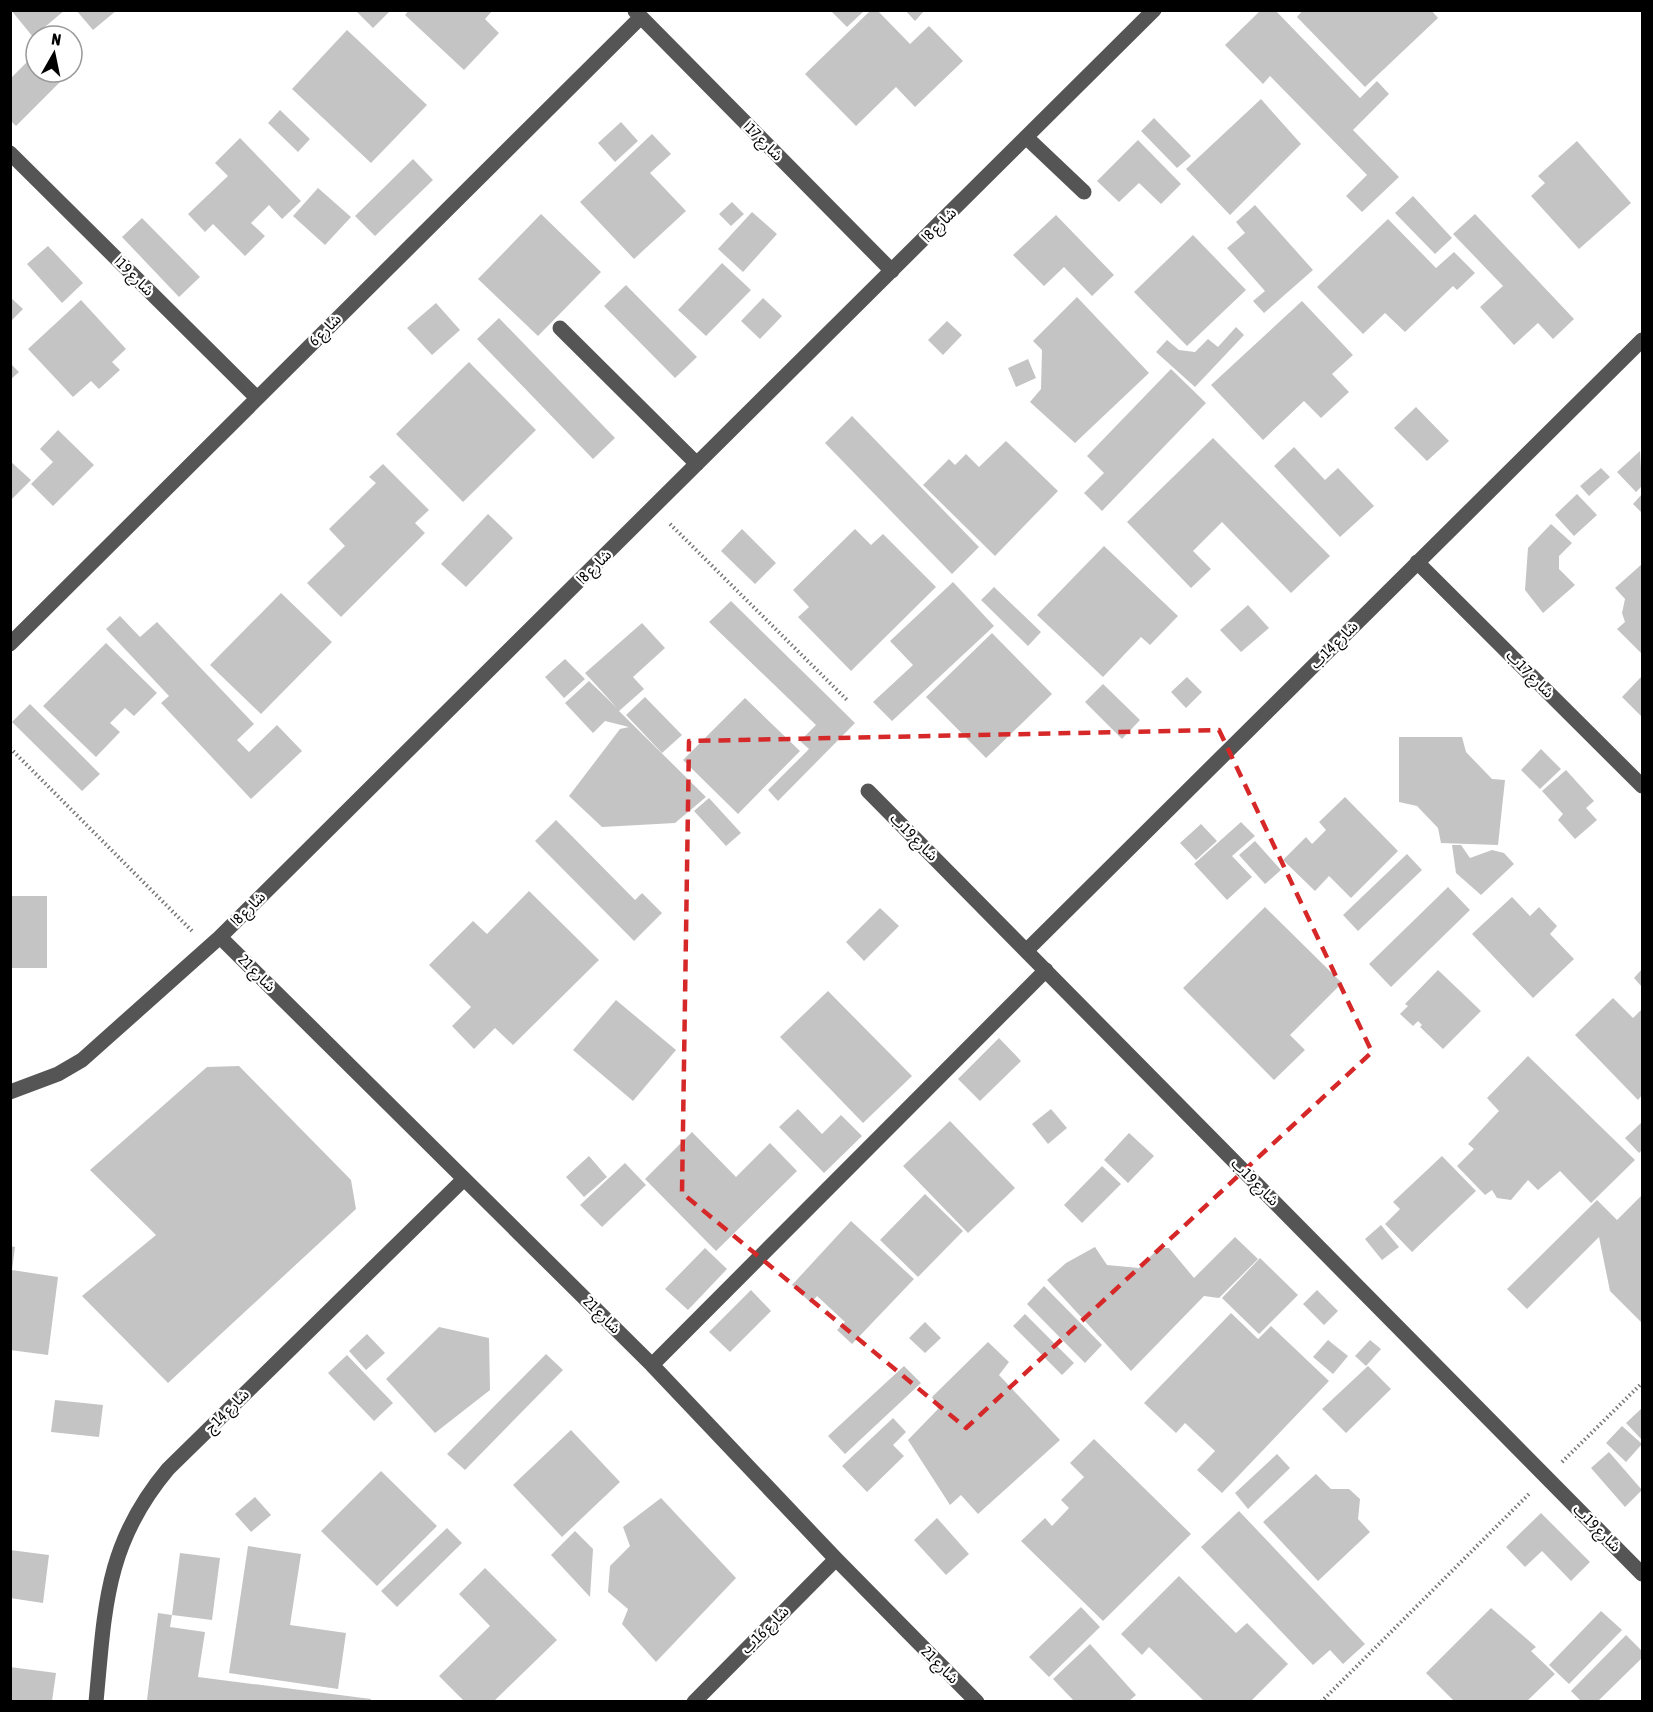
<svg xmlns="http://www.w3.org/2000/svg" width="1653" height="1712" viewBox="0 0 1653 1712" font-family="'Asap Condensed','Noto Sans Arabic',sans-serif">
<rect width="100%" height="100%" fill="#fff"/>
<path fill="#c4c4c4" d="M11,10H65L33,37Z
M76,10H117L93,30Z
M355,10H391L373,28Z
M409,10H493L485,19L499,33L464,70L405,15Z
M834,10H865L847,27L832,12Z
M871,10H877L910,44L929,26L963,61L915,107L896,87L856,126L805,74Z
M905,10H925L915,21Z
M1261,10H1275L1360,98L1377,81L1389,94L1353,130L1399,177L1362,212L1346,196L1367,175L1270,76L1263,84L1225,45Z
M1303,10H1431L1438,18L1365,87L1297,17Z
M347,30L427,105L371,163L292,89Z
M36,53V72H64L67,75L16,126L10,120V79Z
M1261,99L1301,144L1230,215L1186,169Z
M280,110L310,139L298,152L268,123Z
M1154,118L1191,156L1177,168L1141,131Z
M621,122L638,141L615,162L598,143Z
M652,134L671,154L650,173L686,211L634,259L580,202Z
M240,138L301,201L282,219L269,205L251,223L265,236L245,256L213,224L205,232L188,214L228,176L215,163Z
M1138,140L1181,184L1161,204L1139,183L1119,202L1097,181Z
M1577,141L1631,203L1579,249L1531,196L1545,183L1538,176Z
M413,159L433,180L375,236L355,216Z
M318,188L351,217L325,245L293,216Z
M1413,196L1452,238L1435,254L1395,213Z
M732,202L744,214L731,226L719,214Z
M1255,205L1313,270L1264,313L1253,301L1265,291L1227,248L1245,233L1236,222Z
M752,212L777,234L743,272L718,249Z
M541,214L601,272L538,336L478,279Z
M1475,214L1574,319L1553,339L1538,323L1514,345L1480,307L1503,286L1453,234Z
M1056,215L1114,275L1092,296L1064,267L1044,286L1013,255Z
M142,218L200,277L179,297L122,237Z
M1388,219L1436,268L1454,252L1475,273L1457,290L1453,286L1405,332L1385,313L1363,334L1317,287Z
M1193,235L1246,290L1187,346L1134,292Z
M48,246L83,283L62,303L27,264Z
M722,263L751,290L706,336L678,310Z
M626,285L697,357L675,378L604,306Z
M10,297L23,309L10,322Z
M1077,297L1149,373L1075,443L1030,402L1041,389L1042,350L1033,341Z
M763,298L782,316L760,339L741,321Z
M81,300L126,349L112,362L120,370L99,389L91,381L73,397L28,349Z
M1302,301L1353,355L1332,374L1349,392L1321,418L1304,401L1263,440L1211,385Z
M436,303L460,330L432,355L407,328Z
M499,318L615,438L593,459L477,339Z
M947,321L962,335L943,355L928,340Z
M1236,327L1244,335L1195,387L1156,352L1167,340L1179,350L1195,352L1208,339L1218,347Z
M1028,359L1036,378L1016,387L1008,368Z
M469,362L536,430L463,502L396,434Z
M10,363L19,372L10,380Z
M1171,369L1206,403L1102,511L1084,493L1104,473L1087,456Z
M1416,407L1449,441L1427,461L1394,428Z
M852,416L979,547L952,574L825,443Z
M58,430L94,465L53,506L31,484L53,462L40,449Z
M1213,438L1330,556L1291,593L1222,522L1193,551L1211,569L1191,588L1127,522Z
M1006,441L1058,491L995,556L923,485L949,459L955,465L966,454L979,467Z
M1294,447L1325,480L1338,468L1374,506L1340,537L1274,466Z
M1640,451L1642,486L1636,492L1617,472Z
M10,461L31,480L10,501Z
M383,464L429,510L415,523L425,533L341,617L307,583L345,546L329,529L376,483L369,477Z
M1601,468L1610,477L1589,496L1580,486Z
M1577,494L1597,515L1574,536L1555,515Z
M1642,494V513L1633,504Z
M488,514L513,538L466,587L441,564Z
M1551,524L1572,543L1559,556V569L1575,585L1543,613L1525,590L1528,548Z
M742,529L776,563L755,584L721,551Z
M855,529L871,545L883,534L936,587L851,671L798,617L809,607L793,590Z
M1104,546L1178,616L1150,645L1141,637L1103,677L1037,615Z
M1642,564V654L1617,629L1625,622L1622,613L1625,599L1615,588Z
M953,582L994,626L892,721L873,702L913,665L890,641Z
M994,587L1041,632L1028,646L981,600Z
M281,593L332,642L261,714L210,665Z
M731,601L855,723L778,801L768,790L809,749L800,741L816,725L709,622Z
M1248,605L1269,628L1241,652L1220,630Z
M120,616L140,637L157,622L254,724L237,740L249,752L277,725L302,751L251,799L161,703L169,696L106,629Z
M642,623L665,648L633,677L644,689L619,711L706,797L675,823L602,827L569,796L620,729L629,727L605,721L593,733L565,703L589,681L617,708L585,673Z
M992,633L1052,694L986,758L926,697Z
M106,643L157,693L134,716L125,708L110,723L120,732L96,757L43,706Z
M565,659L585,679L564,698L545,677Z
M1642,676V717L1622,697Z
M1187,677L1202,692L1186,708L1171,692Z
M1103,684L1140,720L1122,739L1085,702Z
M645,697L682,735L662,753L626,715Z
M745,698L800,751L738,814L683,760Z
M30,704L100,774L82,791L12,722Z
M1399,737H1462L1466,752L1492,779L1505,780L1498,845L1441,843L1438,828L1417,806L1399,802Z
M1541,749L1561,769L1540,789L1521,770Z
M1566,770L1594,801L1586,808L1597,820L1575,839L1558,820L1563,814L1542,791Z
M1345,797L1398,851L1351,898L1329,876L1315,891L1283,860L1306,837L1312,844L1326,830L1319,822Z
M709,798L741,833L726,846L694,811Z
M556,820L635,900L642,893L662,913L634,941L535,841Z
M1241,822L1255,836L1232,856L1252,877L1227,900L1194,864Z
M1201,824L1217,841L1196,860L1180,843Z
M1255,841L1281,870L1265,884L1239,855Z
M1452,845H1461L1470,858L1492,850L1504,853L1514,864L1481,895L1456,873Z
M1407,854L1422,870L1358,931L1343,915Z
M1448,887L1470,910L1391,987L1369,964Z
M529,891L599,960L513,1045L495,1028L474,1049L452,1026L471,1007L429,965L473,921L487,934Z
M10,896H47V968H10Z
M1512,897L1530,916L1539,907L1557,926L1550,934L1574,959L1533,998L1472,934Z
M1265,907L1342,983L1290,1035L1305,1050L1274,1080L1183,988Z
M880,908L899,926L864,961L846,942Z
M1642,969V987L1634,978Z
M1438,970L1481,1011L1443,1049L1420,1027L1422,1025L1418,1021L1413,1026L1400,1014L1408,1006L1405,1004Z
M828,991L912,1076L863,1123L780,1037Z
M1613,998L1633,1018L1642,1009V1095L1638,1100L1575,1035Z
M616,1000L676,1050L633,1101L573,1050Z
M999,1038L1021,1061L980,1101L958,1079Z
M1528,1056L1635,1160L1591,1203L1560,1171L1538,1190L1528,1180L1511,1200L1497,1198L1492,1190L1485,1195L1457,1166L1474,1149L1468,1144L1499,1111L1487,1098Z
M239,1066L351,1180L356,1209L168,1383L82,1296L156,1235L90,1170L207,1067Z
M798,1109L822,1134L841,1115L862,1136L824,1173L779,1127Z
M1051,1109L1067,1128L1048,1144L1032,1124Z
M950,1121L1015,1188L968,1233L903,1166Z
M1642,1122V1150L1639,1153L1625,1138Z
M692,1132L736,1177L770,1143L797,1171L716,1251L645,1179Z
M1129,1133L1154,1156L1128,1183L1104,1160Z
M589,1156L607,1177L584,1197L566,1177Z
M1442,1156L1476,1191L1412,1252L1385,1224L1400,1209L1393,1202Z
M625,1163L646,1185L602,1227L580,1205Z
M1102,1166L1121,1184L1082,1223L1064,1205Z
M925,1194L963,1231L918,1277L880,1240Z
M1641,1196L1642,1323L1610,1291L1599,1237L1527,1309L1507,1289L1597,1200L1617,1220Z
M851,1221L914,1279L852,1344L837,1330L845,1322L817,1296L811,1303L792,1285Z
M1381,1225L1399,1247L1382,1260L1365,1239Z
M1235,1237L1258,1259L1219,1298L1204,1296L1131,1371L1047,1280L1066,1263L1095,1247L1107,1265L1139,1268L1159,1248H1169L1194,1278Z
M10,1246L15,1247L12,1270L58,1277L48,1355L10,1350Z
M705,1248L727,1269L688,1310L665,1289Z
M1260,1258L1298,1295L1259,1334L1222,1298Z
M1044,1286L1102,1345L1085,1363L1027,1304Z
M751,1290L771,1311L730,1352L709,1332Z
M1317,1290L1338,1311L1324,1325L1303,1304Z
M1231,1313L1258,1339L1271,1326L1329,1381L1222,1493L1197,1470L1215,1451L1185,1423L1176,1433L1144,1403Z
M1025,1314L1074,1363L1062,1375L1013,1326Z
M925,1322L941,1338L925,1353L909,1338Z
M439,1327L489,1338L490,1390L435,1433L386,1379Z
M367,1334L385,1353L366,1370L349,1351Z
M1328,1340L1348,1356L1333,1374L1313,1357Z
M1370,1340L1381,1349L1366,1366L1355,1356Z
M988,1342L1009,1362L999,1375L1060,1440L978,1514L961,1495L950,1505L908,1440L938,1409L932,1397Z
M546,1354L563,1370L465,1470L447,1454Z
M347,1355L393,1403L374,1421L328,1373Z
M904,1366L921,1383L845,1454L828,1436Z
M1368,1366L1391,1389L1346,1433L1322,1409Z
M55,1400L103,1405L99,1437L51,1432Z
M1642,1408V1440L1626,1423Z
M893,1418L906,1432L893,1445L904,1456L867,1492L842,1466Z
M1622,1426L1642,1444L1626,1462L1606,1443Z
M571,1430L620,1482L562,1537L513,1485Z
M1094,1439L1191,1534L1103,1621L1021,1541L1045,1518L1052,1526L1069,1508L1061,1500L1084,1477L1070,1463Z
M1609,1452L1642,1490L1625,1507L1591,1468Z
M1277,1454L1290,1468L1248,1509L1235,1493Z
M381,1471L437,1526L377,1586L321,1531Z
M1316,1474L1331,1489H1349L1360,1499L1358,1519L1370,1532L1318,1581L1263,1522Z
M255,1497L271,1515L251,1532L235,1514Z
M661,1498L736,1578L656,1662L622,1624L628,1609L608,1592L610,1566L630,1546L623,1527Z
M1239,1511L1365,1644L1343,1664L1330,1650L1313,1665L1201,1547Z
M1541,1513L1590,1562L1571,1581L1542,1551L1525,1567L1506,1547Z
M937,1518L969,1554L946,1575L914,1540Z
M447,1528L462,1543L397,1607L381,1591Z
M575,1531L593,1549L590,1597L551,1555Z
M248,1546L301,1554L290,1625L346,1633L338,1689L229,1673Z
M10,1550L49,1555L43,1603L10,1598Z
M180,1553L220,1558L212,1620L172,1615L170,1627L205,1632L198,1677L371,1699V1701L147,1700L158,1613L172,1615Z
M485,1568L557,1640L494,1701H464L439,1676L490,1626L459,1594Z
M1179,1576L1236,1633L1247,1623L1288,1664L1251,1701H1204L1149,1647L1142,1655L1121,1634Z
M1081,1607L1100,1627L1049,1677L1029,1657Z
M1491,1608L1536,1647L1531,1651L1555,1674L1527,1701H1451L1453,1700L1426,1673Z
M1601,1611L1622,1630L1569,1684L1549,1665Z
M1626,1635L1642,1651V1658L1598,1701H1581L1571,1691Z
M1090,1644L1136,1695L1129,1701H1074L1053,1679Z
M10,1667L56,1673L52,1701H10Z"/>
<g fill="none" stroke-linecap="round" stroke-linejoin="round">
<path stroke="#777" stroke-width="4" stroke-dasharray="1.5 3" stroke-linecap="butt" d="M670,524L848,701
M10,748L192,931
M1562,1462L1642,1383
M1321,1702L1529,1494"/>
<path stroke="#555" stroke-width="15" d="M635,11L892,271
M1026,137L1084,192
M10,153L257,398
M560,328L697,464
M1417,562L1642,786
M10,644L641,17
M868,791L1642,1574
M220,937L652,1365L836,1559L977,1702
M1027,950L1642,340
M10,1092L58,1074L82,1060L220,937L1154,10
M652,1365L1046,970
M96,1702C105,1608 105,1544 168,1469L464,1179
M694,1702L836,1559"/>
</g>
<path fill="none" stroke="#d62828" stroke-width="4.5" stroke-dasharray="12 8" stroke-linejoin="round" d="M1219,730L1372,1052L966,1428L682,1193L689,741Z"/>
<g text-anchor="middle" stroke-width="4.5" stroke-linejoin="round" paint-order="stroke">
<g font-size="15" fill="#000" stroke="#fff">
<text transform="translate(763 141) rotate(45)" y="5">شارع 17ا</text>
<text transform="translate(939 225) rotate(-45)" y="5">شارع 8ا</text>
<text transform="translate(134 276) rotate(45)" y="5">شارع 19ا</text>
<text transform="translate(325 330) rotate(-45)" y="5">شارع 6</text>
<text transform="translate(594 567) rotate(-45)" y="5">شارع 8ا</text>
<text transform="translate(1334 645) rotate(-45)" y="5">شارع 14ب</text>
<text transform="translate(1530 674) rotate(45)" y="5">شارع 17ب</text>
<text transform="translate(914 837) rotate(45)" y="5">شارع 19ب</text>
<text transform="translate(248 909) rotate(-45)" y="5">شارع 8ا</text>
<text transform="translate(257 973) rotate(45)" y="5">شارع 21</text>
<text transform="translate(1255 1182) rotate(45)" y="5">شارع 19ب</text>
<text transform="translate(602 1315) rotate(45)" y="5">شارع 21</text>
<text transform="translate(227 1411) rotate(-45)" y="5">شارع 14ج</text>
<text transform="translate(1597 1528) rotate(45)" y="5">شارع 19ب</text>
<text transform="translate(765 1630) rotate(-45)" y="5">شارع 16ب</text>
<text transform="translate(940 1665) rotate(45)" y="5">شارع 21</text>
</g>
</g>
<rect width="1653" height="1712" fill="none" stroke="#000000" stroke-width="24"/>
<g transform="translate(54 54) rotate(9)"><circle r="28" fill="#ffffff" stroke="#999999" stroke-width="1.5"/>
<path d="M0-4.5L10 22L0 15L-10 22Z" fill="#000000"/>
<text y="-9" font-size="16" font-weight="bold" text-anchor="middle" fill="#000000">N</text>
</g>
</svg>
